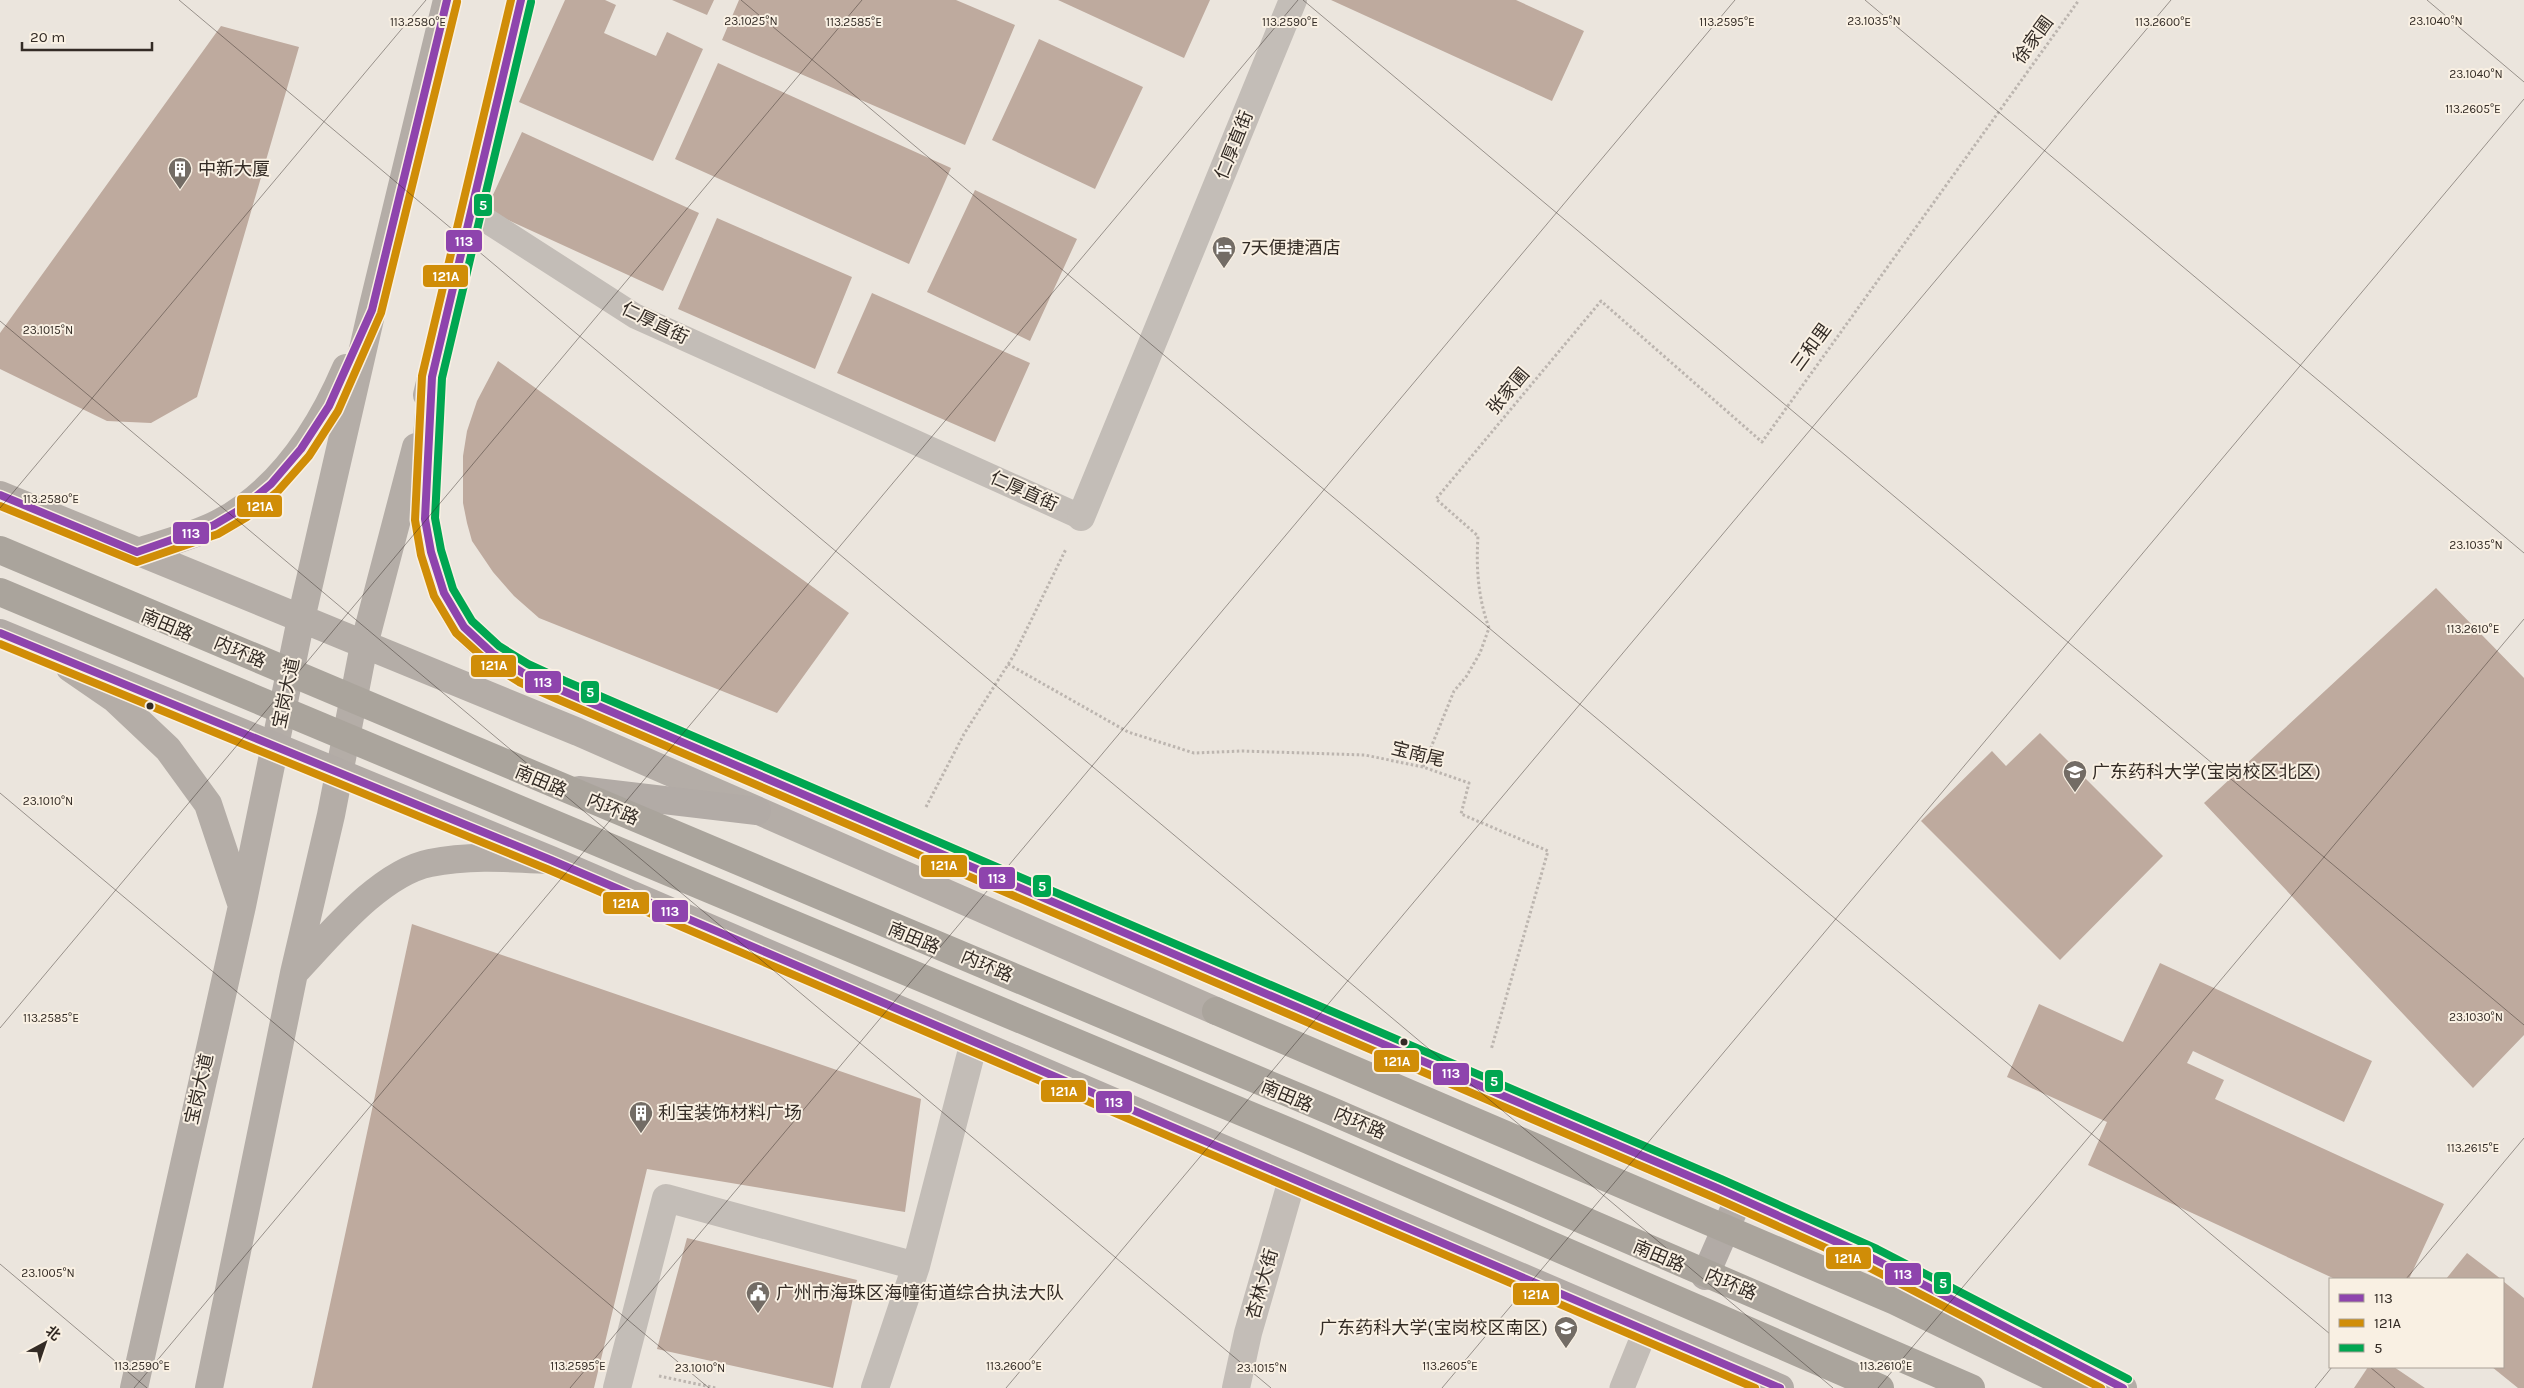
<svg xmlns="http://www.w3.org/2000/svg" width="2524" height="1388" viewBox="0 0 2524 1388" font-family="Karla,'Noto Sans SC',sans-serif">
<rect width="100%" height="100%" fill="#ebe5dd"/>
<path fill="#beaa9e" d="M565,0H605L616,5L604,33L656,56L667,32L703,49L653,161L519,102Z
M672,0H714L707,15Z
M739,0H956L1015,25L965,145L722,40Z
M1058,0H1210L1184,58Z
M1331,0H1516L1584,31L1552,101Z
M221,26L299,47L197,397L151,423L107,421L0,369V333Z
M1039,39L1143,87L1095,189L992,140Z
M718,63L951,168L909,264L675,159Z
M522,132L699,213L663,291L486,210Z
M975,190L1077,239L1030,341L927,292Z
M717,218L852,277L815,369L678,309Z
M872,293L1030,363L995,442L837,373Z
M498,361L849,613L777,713L539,618L514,596L493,572L472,541L467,523L463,503V456L467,431L477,401Z
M2436,588L2524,678V1035L2473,1088L2204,803Z
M2040,733L2163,856L2060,960L1921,821L1992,751L2006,766Z
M412,924L921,1099L905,1212L647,1169L594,1388H312Z
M2160,963L2372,1061L2344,1122L2193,1051L2187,1063L2224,1080L2215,1099L2444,1204L2409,1279H2335L2088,1165L2107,1122L2007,1077L2039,1004L2123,1042Z
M687,1238L857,1280L833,1388L657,1349Z
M2467,1253L2501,1279H2446Z
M2503,1281L2524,1298V1388H2518L2492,1367H2503Z
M2368,1367H2394L2425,1388H2354Z"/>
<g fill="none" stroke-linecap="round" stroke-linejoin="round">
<path stroke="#bcb5af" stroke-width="3" stroke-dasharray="2.5 2.5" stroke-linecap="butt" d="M1008,664L1128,732L1194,753L1242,751L1365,755L1423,767L1469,783L1461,814L1548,851L1491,1050
M1423,767L1454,691L1466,677L1480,653L1489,628C1478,597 1476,569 1478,536L1436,499L1601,301L1762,442L2079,0
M926,807L964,734L1014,655L1066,549
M659,1376L716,1388"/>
<path stroke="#c3bdb7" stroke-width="25" d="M470,210L635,316L1081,517
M1622,1388L1646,1329"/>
<path stroke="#c3bdb7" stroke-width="28" d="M1081,517L1293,0
M617,1388L666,1198L916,1266
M875,1388L916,1266L974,1042
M1236,1388L1248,1333L1292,1180"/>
<path stroke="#b4ada7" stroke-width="28" d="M432,377C426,459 410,555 463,626C479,646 502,660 523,673L1717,1188L1872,1258L2123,1388
M427,395L521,0
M0,495L578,732L1216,1011
M137,552C163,544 189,537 213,526C277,495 319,431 346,368
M70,668L115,699L168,749L208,804L241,903
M295,972C329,936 380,873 430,863C469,855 509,858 548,860
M134,1388L242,906L301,619L372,310L447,0
M209,1388L294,973L331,815L364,645L416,447"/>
<path stroke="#b2aba6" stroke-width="28" d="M0,633L551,860L1780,1388
M579,790L757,811
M1705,1276L1739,1198"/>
<path stroke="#aaa49c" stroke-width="28" d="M0,550L1329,1110L1971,1388
M0,592L1304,1138L1880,1388
M1216,1011L1895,1301L2075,1388"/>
<g stroke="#f9f0e3" stroke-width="11">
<path id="bus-1" d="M521,0L432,377L425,519L431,552L444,593L464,627L493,654L523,673L561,690L1717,1188L1872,1258L2123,1388
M0,495L137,552L214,525L241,509L271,484L301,449L329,406L372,310L447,0
M0,633L551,860L1780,1388"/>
</g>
<g stroke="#f9f0e3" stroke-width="11">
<path id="bus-2" d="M511,0L422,376L415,520L421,555L434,596L456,633L488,662L519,682L557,699L1713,1197L1868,1267L2101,1388
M0,506L137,562L218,534L247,517L278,491L309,456L338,411L381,313L457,2
M0,644L547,869L1755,1388"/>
</g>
<g stroke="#f9f0e3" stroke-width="11">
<path id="bus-3" d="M531,2L442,378L435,518L441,550L453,589L472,621L499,646L528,664L565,681L1721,1179L1877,1249L2128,1379"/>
</g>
<use href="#bus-1" stroke="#8e44ad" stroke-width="8"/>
<use href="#bus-2" stroke="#d08d07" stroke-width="8"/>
<use href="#bus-3" stroke="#00a651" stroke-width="8"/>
</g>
<path fill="none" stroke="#332b25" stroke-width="1" stroke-opacity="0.45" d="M179,0L1833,1388M741,0L2330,1334M1303,0L2524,1025M1865,0L2524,553M2427,0L2524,82M0,321L1271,1388M0,508L426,0M0,793L709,1388M0,1028L862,0M0,1264L147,1388M2406,1279L2524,1138M2370,1367L2395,1388M134,1388L1298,0M570,1388L1735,0M1006,1388L2171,0M1442,1388L2524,99M1878,1388L2524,619M2315,1388L2332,1367"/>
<defs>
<g id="building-pin" transform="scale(1.25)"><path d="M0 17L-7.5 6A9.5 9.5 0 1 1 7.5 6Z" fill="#736c65" stroke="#f9f0e3"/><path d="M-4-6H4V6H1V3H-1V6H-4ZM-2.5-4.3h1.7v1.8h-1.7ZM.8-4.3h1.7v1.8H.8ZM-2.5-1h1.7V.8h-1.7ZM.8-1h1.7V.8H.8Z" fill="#fff"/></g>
<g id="hotel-pin" transform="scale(1.25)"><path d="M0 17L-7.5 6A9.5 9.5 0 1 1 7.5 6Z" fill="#736c65" stroke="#f9f0e3"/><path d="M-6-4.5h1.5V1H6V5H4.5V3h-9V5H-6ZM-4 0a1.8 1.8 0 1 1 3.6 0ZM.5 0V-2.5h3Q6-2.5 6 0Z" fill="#fff"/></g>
<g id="university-pin" transform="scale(1.25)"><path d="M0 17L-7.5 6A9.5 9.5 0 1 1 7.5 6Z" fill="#736c65" stroke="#f9f0e3"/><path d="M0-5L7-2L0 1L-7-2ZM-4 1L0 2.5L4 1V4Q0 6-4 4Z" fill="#fff"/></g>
<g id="civic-pin" transform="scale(1.25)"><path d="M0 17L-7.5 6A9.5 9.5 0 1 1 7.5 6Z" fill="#736c65" stroke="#f9f0e3"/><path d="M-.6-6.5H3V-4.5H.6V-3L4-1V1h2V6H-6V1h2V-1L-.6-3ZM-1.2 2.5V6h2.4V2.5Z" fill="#fff"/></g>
</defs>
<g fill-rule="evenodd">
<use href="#building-pin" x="180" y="169"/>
<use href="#hotel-pin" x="1224" y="248"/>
<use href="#university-pin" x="2075" y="772"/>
<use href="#building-pin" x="641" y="1113"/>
<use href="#civic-pin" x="758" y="1293"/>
<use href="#university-pin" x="1566" y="1328"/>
</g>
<g fill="#332b25" stroke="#f9f0e3" stroke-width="2">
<circle cx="150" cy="706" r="4.5"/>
<circle cx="1404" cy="1042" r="4.5"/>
</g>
<g text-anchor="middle" stroke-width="4" stroke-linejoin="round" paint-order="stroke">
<g font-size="18" fill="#332b25" stroke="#f9f0e3">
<text transform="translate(2033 40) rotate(-54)" y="6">徐家圃</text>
<text transform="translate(1234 145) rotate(-68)" y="6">仁厚直街</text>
<text transform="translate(655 323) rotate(26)" y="6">仁厚直街</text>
<text transform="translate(1811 347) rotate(-54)" y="6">三和里</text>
<text transform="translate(1508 391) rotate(-50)" y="6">张家圃</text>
<text transform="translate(1024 491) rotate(24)" y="6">仁厚直街</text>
<text transform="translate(167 625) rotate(23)" y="6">南田路</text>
<text transform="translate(240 652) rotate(23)" y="6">内环路</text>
<text transform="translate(286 693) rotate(-78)" y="6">宝岗大道</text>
<text transform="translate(1418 754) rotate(14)" y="6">宝南尾</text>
<text transform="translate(541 781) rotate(23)" y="6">南田路</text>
<text transform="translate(613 809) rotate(23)" y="6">内环路</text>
<text transform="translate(914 938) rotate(23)" y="6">南田路</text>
<text transform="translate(987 966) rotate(23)" y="6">内环路</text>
<text transform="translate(199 1089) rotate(-77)" y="6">宝岗大道</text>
<text transform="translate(1287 1096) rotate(23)" y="6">南田路</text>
<text transform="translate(1360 1123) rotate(23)" y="6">内环路</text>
<text transform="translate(1659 1256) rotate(23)" y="6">南田路</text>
<text transform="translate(1262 1284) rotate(-74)" y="6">杏林大街</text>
<text transform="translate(1731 1284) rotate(23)" y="6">内环路</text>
</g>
<g font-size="18" fill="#332b25" stroke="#f9f0e3" text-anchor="start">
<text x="198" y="175">中新大厦</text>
<text x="1242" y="254">7天便捷酒店</text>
<text x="2092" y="778">广东药科大学(宝岗校区北区)</text>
<text x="658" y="1119">利宝装饰材料广场</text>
<text x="776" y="1299">广州市海珠区海幢街道综合执法大队</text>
<text x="1548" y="1334" text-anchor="end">广东药科大学(宝岗校区南区)</text>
</g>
</g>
<g font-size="12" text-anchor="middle" fill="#332b25" stroke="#f9f0e3" stroke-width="4" stroke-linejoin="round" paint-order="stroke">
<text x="1874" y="25">23.1035°N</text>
<text x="751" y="25">23.1025°N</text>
<text x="2436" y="25">23.1040°N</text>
<text x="418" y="26">113.2580°E</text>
<text x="854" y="26">113.2585°E</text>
<text x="1290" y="26">113.2590°E</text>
<text x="1727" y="26">113.2595°E</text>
<text x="2163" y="26">113.2600°E</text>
<text x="2476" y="78">23.1040°N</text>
<text x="2473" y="113">113.2605°E</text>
<text x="48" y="334">23.1015°N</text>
<text x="51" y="503">113.2580°E</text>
<text x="2476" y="549">23.1035°N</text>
<text x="2473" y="633">113.2610°E</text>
<text x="48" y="805">23.1010°N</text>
<text x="2476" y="1021">23.1030°N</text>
<text x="51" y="1022">113.2585°E</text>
<text x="2473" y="1152">113.2615°E</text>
<text x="48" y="1277">23.1005°N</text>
<text x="142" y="1370">113.2590°E</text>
<text x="578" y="1370">113.2595°E</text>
<text x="1014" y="1370">113.2600°E</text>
<text x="1450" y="1370">113.2605°E</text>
<text x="1886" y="1370">113.2610°E</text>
<text x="700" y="1372">23.1010°N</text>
<text x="1262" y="1372">23.1015°N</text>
</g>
<g stroke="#f9f0e3" stroke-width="2">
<rect x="473" y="193" width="20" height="24" rx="5" fill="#00a651"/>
<rect x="445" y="229" width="38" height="24" rx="5" fill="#8e44ad"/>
<rect x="422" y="264" width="47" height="24" rx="5" fill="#d08d07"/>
<rect x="236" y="494" width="47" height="24" rx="5" fill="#d08d07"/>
<rect x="172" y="521" width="38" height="24" rx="5" fill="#8e44ad"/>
<rect x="470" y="654" width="47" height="24" rx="5" fill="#d08d07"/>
<rect x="524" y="670" width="38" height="24" rx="5" fill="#8e44ad"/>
<rect x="580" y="680" width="20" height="24" rx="5" fill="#00a651"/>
<rect x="920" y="854" width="48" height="24" rx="5" fill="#d08d07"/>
<rect x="978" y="866" width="38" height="24" rx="5" fill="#8e44ad"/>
<rect x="1032" y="874" width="20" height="24" rx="5" fill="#00a651"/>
<rect x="602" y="891" width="48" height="24" rx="5" fill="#d08d07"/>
<rect x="651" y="899" width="38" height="24" rx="5" fill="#8e44ad"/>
<rect x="1373" y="1049" width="47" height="24" rx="5" fill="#d08d07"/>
<rect x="1432" y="1062" width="38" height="24" rx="5" fill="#8e44ad"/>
<rect x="1484" y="1069" width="20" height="24" rx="5" fill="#00a651"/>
<rect x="1040" y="1079" width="47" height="24" rx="5" fill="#d08d07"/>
<rect x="1095" y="1090" width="38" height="24" rx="5" fill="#8e44ad"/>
<rect x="1825" y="1246" width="47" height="24" rx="5" fill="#d08d07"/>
<rect x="1884" y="1262" width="38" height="24" rx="5" fill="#8e44ad"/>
<rect x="1933" y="1271" width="19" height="24" rx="5" fill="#00a651"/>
<rect x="1512" y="1282" width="48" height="24" rx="5" fill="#d08d07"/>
</g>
<g font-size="14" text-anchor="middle" font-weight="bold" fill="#fff">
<text x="483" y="210">5</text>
<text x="464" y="246">113</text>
<text x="446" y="281">121A</text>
<text x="260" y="511">121A</text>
<text x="191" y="538">113</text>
<text x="494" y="670">121A</text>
<text x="543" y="687">113</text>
<text x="590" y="697">5</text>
<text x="944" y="870">121A</text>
<text x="997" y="883">113</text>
<text x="1042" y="891">5</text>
<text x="626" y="908">121A</text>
<text x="670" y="916">113</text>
<text x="1397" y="1066">121A</text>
<text x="1451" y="1078">113</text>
<text x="1494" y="1086">5</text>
<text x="1064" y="1096">121A</text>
<text x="1114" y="1107">113</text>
<text x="1848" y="1263">121A</text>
<text x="1903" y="1279">113</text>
<text x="1943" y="1288">5</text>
<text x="1536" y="1299">121A</text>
</g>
<rect x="2329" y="1278" width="175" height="90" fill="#f9f0e3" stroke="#aaa197"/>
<rect x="2339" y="1294" width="25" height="8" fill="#8e44ad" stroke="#aaa197"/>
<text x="2374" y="1303" font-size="15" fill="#332b25">113</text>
<rect x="2339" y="1319" width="25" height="8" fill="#d08d07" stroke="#aaa197"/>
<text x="2374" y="1328" font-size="15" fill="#332b25">121A</text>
<rect x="2339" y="1344" width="25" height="8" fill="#00a651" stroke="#aaa197"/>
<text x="2374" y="1353" font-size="15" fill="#332b25">5</text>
<g transform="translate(45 1343) rotate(40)" stroke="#f9f0e3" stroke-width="4" paint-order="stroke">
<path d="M0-4L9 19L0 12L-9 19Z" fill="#332b25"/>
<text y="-8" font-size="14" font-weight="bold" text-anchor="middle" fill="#332b25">北</text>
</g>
<path d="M22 42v8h130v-8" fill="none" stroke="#332b25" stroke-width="2.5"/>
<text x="30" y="42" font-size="15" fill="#332b25" stroke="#f9f0e3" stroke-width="4" paint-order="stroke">20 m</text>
</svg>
